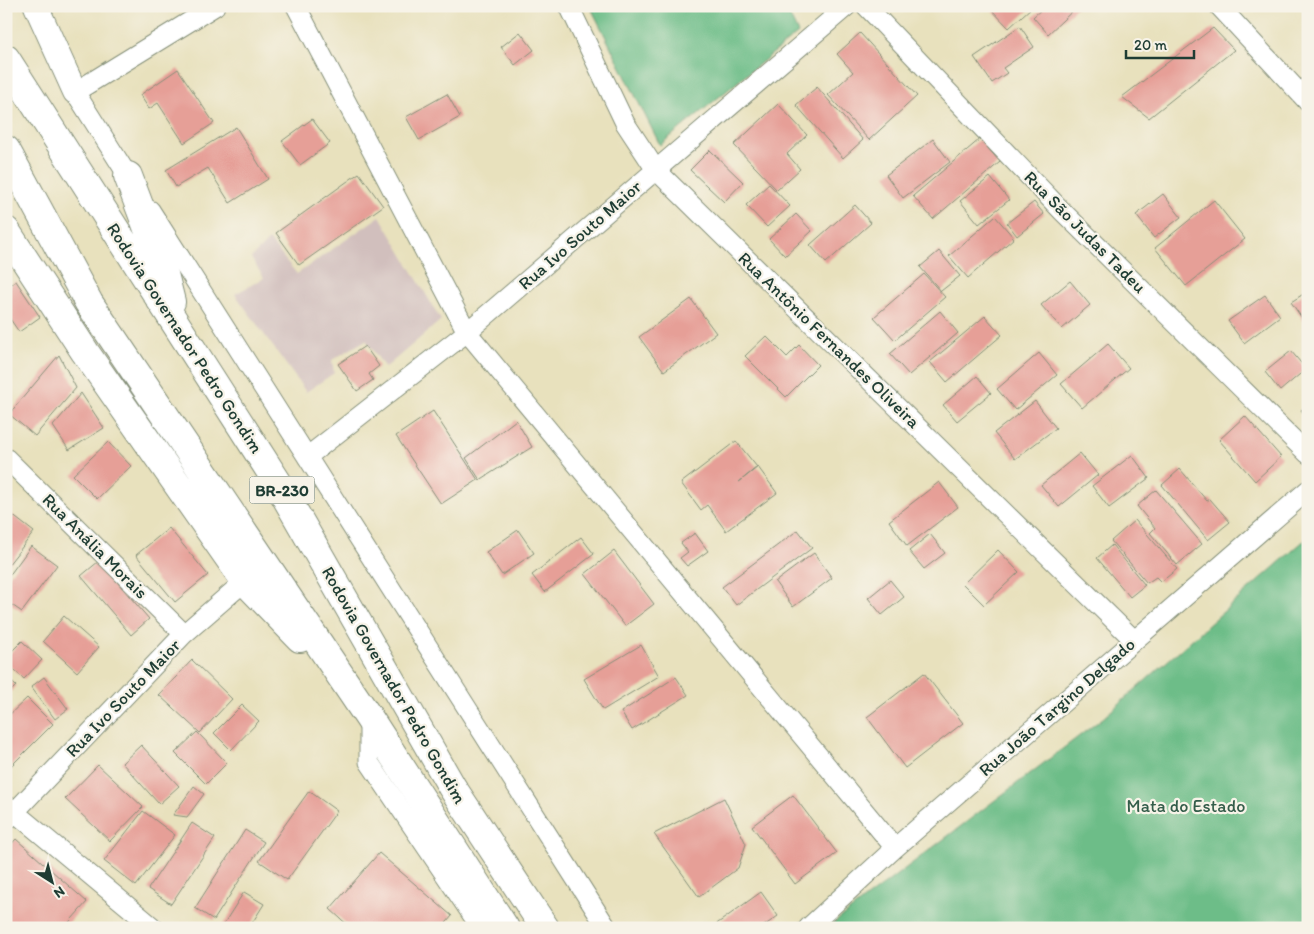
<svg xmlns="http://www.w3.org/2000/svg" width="1314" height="934" viewBox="0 0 1314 934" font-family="Itim,sans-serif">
<rect width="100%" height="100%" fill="#f7f3e8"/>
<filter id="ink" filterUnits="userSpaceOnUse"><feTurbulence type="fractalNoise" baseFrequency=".02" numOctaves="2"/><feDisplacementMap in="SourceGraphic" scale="10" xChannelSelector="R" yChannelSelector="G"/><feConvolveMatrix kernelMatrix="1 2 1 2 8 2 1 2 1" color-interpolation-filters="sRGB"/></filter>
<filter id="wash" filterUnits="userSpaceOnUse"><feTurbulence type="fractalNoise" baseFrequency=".0096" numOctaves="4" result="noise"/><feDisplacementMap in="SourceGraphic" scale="20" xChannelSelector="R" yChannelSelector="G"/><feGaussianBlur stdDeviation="1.12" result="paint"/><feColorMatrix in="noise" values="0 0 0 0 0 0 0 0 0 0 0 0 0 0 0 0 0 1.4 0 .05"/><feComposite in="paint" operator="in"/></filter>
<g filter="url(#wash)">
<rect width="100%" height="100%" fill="#e8e1bd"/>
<path fill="#d1bfbd" d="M380,216L441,320L385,368L366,340L332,360L334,373L306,392L235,294L264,278L251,258L269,240L297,274Z"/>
<path fill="#6dbd88" stroke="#467d5e" d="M590,6H785L798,33L660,145Z
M1308,537V928H827L1103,718Z"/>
<g id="blocks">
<path fill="#e69f97" d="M988,6H1033L1009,28Z
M1045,6H1078L1048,34L1033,17Z
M1020,26L1034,47L1003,68L1007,73L992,83L974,57Z
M1213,28L1234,50L1149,118L1122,97Z
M520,32L534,50L515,65L501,47Z
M860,33L917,96L869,140L828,95L853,72L837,54Z
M178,69L214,123L184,143L158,103L149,109L140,95Z
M817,87L863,140L843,158L796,105Z
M447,94L460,117L419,140L406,117Z
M778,104L807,135L787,154L800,169L777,190L734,145Z
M312,119L330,143L300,165L282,141Z
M236,127L268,179L230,203L208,168L176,187L166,170Z
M933,139L950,162L903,198L886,175Z
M980,139L1000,162L933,219L913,196Z
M710,150L743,182L724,202L690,170Z
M359,173L383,206L299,265L276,233Z
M990,177L1009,200L979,224L960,201Z
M769,184L790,206L767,227L746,205Z
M1163,194L1181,217L1154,238L1136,215Z
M1214,200L1245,239L1186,286L1155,248Z
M1034,202L1044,214L1017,236L1007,223Z
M855,205L871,223L826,263L810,245Z
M796,214L812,231L785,256L769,239Z
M995,216L1014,238L968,278L949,256Z
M939,251L960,276L941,291L920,267Z
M924,274L945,297L895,340L874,317Z
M16,281L40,317L19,332L6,313V288Z
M1070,281L1090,305L1062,329L1041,305Z
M1308,291V327L1291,302Z
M1265,295L1280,316L1244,343L1228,321Z
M691,299L716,333L664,371L639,337Z
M940,311L958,333L909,375L890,354Z
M985,316L1002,335L947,382L930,362Z
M766,336L787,357L799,345L818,365L786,397L745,356Z
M1108,344L1129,368L1082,408L1061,384Z
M365,346L379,366L369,374L373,380L357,391L338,364Z
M1291,351L1306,369L1280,391L1265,372Z
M1039,353L1057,375L1015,410L997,389Z
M59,355L76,388L35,436L9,414Z
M977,376L991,393L957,421L943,405Z
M81,393L104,428L69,450L53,426Z
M1035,401L1056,428L1015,459L994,433Z
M1308,404V419L1301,410Z
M433,411L478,480L441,504L396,436Z
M1245,416L1281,457L1255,481L1219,440Z
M516,420L532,447L480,480L466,458Z
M736,441L757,467L739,482L758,467L777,493L726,531L707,505L701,510L681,483Z
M108,442L131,466L97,499L73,475Z
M1080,453L1098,475L1059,507L1041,485Z
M1132,455L1149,478L1109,508L1092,486Z
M1180,469L1207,501L1210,499L1230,522L1208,540L1162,485Z
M939,482L958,507L907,546L889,521Z
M1156,490L1202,544L1177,565L1150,533L1155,528L1137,506Z
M7,511L34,532L8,565L6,564Z
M1135,520L1177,569L1161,582L1156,577L1147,583L1111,541Z
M169,528L208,575L175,602L136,555Z
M518,530L534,553L502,575L486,552Z
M798,530L812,548L736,605L722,587Z
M695,533L708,551L687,566L680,558L688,552L681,543Z
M930,534L945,553L924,569L909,551Z
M581,537L594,554L545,592L532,575Z
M1112,545L1145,585L1130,597L1097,558Z
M31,546L57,565L22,612L6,601V580Z
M998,550L1019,572L984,605L963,584Z
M614,551L654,604L625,626L585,574Z
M814,553L832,578L793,607L775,582Z
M99,561L149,619L131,635L81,576Z
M890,580L904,597L882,615L868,598Z
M64,616L99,647L77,672L43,641Z
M22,641L42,660L24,679L6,663V657Z
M641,645L659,676L603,710L584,679Z
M192,660L232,699L200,733L159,695Z
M924,673L963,723L905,768L867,717Z
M6,677L16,686L6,696Z
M44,677L68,709L55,719L31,687Z
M676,677L688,695L632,730L621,712Z
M27,698L53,724L6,771V718Z
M242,705L259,721L231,750L214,733Z
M197,732L227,763L206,784L175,753Z
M141,745L179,786L159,804L122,763Z
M98,765L143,807L110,841L65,799Z
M194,786L204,794L187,817L173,815Z
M309,791L337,811L287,880L259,861Z
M793,795L837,853L795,884L752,826Z
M724,798L746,844L738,868L699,897L654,834Z
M143,811L175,835L136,886L104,861Z
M192,823L215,838L171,904L148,889Z
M245,830L264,842L214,920L195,908Z
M16,839L87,902L64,928H6V850Z
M379,853L452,916L442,928H351L330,909Z
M244,892L264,904L249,928H221Z
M761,892L778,916L761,928H711Z"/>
</g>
</g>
<g filter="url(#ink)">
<use href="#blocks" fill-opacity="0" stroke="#848f78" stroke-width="1"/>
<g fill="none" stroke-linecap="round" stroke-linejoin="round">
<g stroke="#848f78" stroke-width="21">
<path id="minor" d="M296,6L467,332L895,848
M569,6L625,123L656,170L1134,640
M866,6L1062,211L1308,454
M1219,6L1308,102
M135,187L75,92L215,6
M150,210L607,928
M307,457L467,332L847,6
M6,458L184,634
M369,719V762L481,928
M6,805L154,928
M6,821L184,634L245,581
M808,928L895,848L1308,490"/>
</g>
<g stroke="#848f78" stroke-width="26">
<path id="tertiary" d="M36,6L75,92"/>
</g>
<g stroke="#848f78" stroke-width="30">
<path id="trunk" d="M6,59L276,480L452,787L545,928
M6,150L89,303L369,718L505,928
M128,176L162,266L171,302
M6,231L85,352L245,581L300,638"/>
</g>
<use href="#minor" stroke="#fff" stroke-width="19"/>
<use href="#tertiary" stroke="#fff" stroke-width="24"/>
<use href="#trunk" stroke="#fff" stroke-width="28"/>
</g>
</g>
<g text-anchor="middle" stroke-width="4.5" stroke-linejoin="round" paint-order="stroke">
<rect fill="#f7f3e8" stroke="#60746a" stroke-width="1" x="249.5" y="476.5" width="65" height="27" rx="4"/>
<g font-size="16" font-weight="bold" fill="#1f3d34">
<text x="282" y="496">BR-230</text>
</g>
<g font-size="18" fill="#1f3d34" stroke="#f7f3e8">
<text transform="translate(1085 232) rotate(45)" y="6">Rua São Judas Tadeu</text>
<text transform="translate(580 235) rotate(-41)" y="6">Rua Ivo Souto Maior</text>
<text transform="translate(185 338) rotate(57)" y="6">Rodovia Governador Pedro Gondim</text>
<text transform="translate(829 340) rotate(44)" y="6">Rua Antônio Fernandes Oliveira</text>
<text transform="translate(95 546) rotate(45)" y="6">Rua Anália Morais</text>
<text transform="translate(394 685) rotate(60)" y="6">Rodovia Governador Pedro Gondim</text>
<text transform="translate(123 698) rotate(-46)" y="6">Rua Ivo Souto Maior</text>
<text transform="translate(1057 707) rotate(-41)" y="6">Rua João Targino Delgado</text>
</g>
<g font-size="18" fill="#345d4a" stroke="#f7f3e8">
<text x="1186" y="812">Mata do Estado</text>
</g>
</g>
<rect width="1314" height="934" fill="none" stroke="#f7f3e8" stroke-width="25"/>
<g transform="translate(52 882) rotate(144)" stroke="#f7f3e8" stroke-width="4" paint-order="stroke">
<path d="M0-4L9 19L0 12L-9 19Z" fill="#1f3d34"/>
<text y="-8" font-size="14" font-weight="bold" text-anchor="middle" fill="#1f3d34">N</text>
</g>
<path d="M1126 50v8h68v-8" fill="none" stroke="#1f3d34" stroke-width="2.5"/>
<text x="1134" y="50" font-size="15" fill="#1f3d34" stroke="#f7f3e8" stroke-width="4" paint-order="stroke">20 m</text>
</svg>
